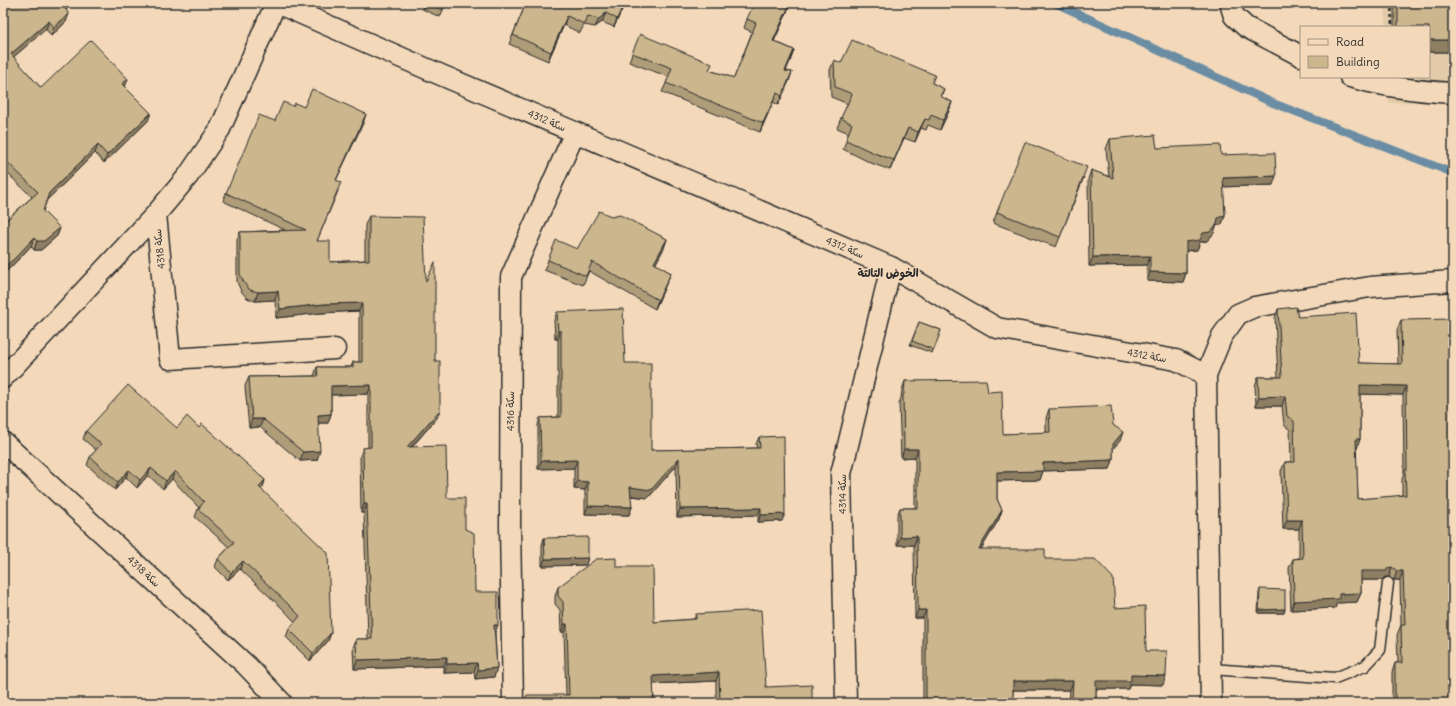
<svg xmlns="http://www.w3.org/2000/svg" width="1456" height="706" viewBox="0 0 1456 706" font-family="Delius,'Playpen Sans Arabic',sans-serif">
<rect width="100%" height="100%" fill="#f3d9ba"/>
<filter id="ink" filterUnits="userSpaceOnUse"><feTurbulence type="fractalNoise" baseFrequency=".025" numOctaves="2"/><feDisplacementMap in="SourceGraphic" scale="8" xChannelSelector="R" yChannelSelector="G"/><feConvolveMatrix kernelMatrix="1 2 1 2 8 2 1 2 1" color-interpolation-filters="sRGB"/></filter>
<g filter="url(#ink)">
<path fill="#e3cba9" d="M1385,3H1453V101L1389,103L1388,77H1429V27H1386Z"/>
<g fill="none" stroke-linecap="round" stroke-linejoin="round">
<path stroke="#6b8da4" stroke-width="8" d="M1055,3L1273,103L1453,173"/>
<g stroke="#2b2b2b" stroke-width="13">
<path id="service" d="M1211,669L1335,678L1365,666L1380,650L1388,583"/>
</g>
<g stroke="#2b2b2b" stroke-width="23">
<path id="minor" d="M277,3L434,72L891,267L997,328L1176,360L1206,375
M1230,3L1234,16L1246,27L1301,56
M1350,77C1384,87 1417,91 1453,93
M156,214L170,359L335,349
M3,378L156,214L188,176L220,129L276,3
M3,442L246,665L282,703
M513,703L510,525L511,277L575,132
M846,703L841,474L891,267
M1211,703L1206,375L1222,336L1238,314L1254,307L1370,287L1453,281"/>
</g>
<path stroke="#2b2b2b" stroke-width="2.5" stroke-dasharray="3 3" stroke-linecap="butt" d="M1391,3L1392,27"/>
<use href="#service" stroke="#f3d9ba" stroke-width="10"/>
<use href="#minor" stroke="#f3d9ba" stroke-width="20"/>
</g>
<path fill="#af9d79" stroke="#2b2b2b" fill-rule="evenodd" d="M3,3H72L71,5L66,10V22L51,36L46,29L13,57L41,88L125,87L148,121L104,163L95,153L47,200L43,211L60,228L57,236L41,250H34L31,246L11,267L3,274V223L32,197L3,169Z
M424,3H446L440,17L422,9Z
M526,3H625L614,27L602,22L595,27L584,25L580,33L564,25L548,61L509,44Z
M1394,3H1453V52H1429V27H1394Z
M789,6L786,15L774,41L794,50L786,71L792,72L789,81L778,105L773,102L760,132L662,92L669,77L629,62L632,53L709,70L734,78L752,32L744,28L747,19Z
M834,60L841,63L932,83L944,89L941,97L952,102L949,111L940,130L928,125L926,130L921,128L915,142L904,138L890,170L871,163L843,149L849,133L837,128L841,118L848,104L831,97L830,70Z
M293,106L304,107L366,114L363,123L336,180L338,191L317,241L330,262L365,260V225L369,216L426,281L435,361L437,418L412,447L447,498L465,529L475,592L495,633L497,668L494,677L475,679L474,672L444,673V666L354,669L353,648L356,639H368L364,513H361L360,456L363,448H368V394L331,395V414L328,423H318L317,460L300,461L260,427L249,428L245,386L249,377L314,376L317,367H351L353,362H359V311L321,313L276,318L275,300L255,301L247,298L241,291L237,282V240L240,232L285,230L223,201L226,193L275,121Z
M1110,139L1157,148L1221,155L1273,185L1223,187L1225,215L1222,224L1216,226L1214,233L1207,241L1200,242L1197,250L1186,251V273L1183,282L1147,281V265L1089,266L1088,179L1091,170L1109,177L1106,149Z
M1084,177L1056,247L993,223L997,212Z
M611,217L667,239L664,248L655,264L671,273L655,309L589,271L583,285L544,270L548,260L577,249Z
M1278,309L1298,317L1359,363L1398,364L1397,330L1401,320L1453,703H1392V672L1395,663H1398L1397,635L1401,625L1400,580H1394L1389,577H1385L1382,580H1361V593L1357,602L1337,603L1335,608L1291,610L1289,568L1293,559L1299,558V529H1283L1281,471L1285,462H1291L1290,430L1284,425L1282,406H1256L1255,386L1258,377H1278L1275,318ZM1360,394L1403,395L1404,474L1402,479V496L1358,499L1356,449L1360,439Z
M557,312L625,363L651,450L757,448L756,444L759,437L782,521L758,522V515L677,517L676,466L648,498L630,496L632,507L629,515L585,514V490L574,489V468L538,469V425L540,418L558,417V339H555L554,320Z
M919,322L941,330L932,353L910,345Z
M905,381L988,392L1003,434L1046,433V418L1049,409L1113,425L1120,441L1113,448V460L1110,469L1043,471L1040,480L997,481V499L1002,510L999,519L981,549L1045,559L1115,608L1146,651L1163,685L1130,684L1128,689H1096V698L1094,703H1069L1070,690H1013V703H923V618H915L914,545H897V516L900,508H915V457L901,458L899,403L901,398L902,390Z
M199,428L265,480L263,487L261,489L331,633L328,641L310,661L286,637L289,629L295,622L283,609L240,569L228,580L215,567L218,559L229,547L195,517L198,509L199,508L172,479L163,489L148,475L137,488L126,477L115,490L87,465L90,457L96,450L83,439L86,431Z
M544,538L586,565L542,566V545Z
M616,567L654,622L694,619L696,614L766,687L812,703H716V681L653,684L654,703L566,695L564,632H561L560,610L555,604V596L558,587Z
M1260,589L1285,609L1284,613H1258L1259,593Z"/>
<path fill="#8e7f63" stroke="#2b2b2b" d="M68,3H72L71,5L61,15L64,7Z
M624,3H625L614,27L617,19Z
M789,6L786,15L770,50L773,41Z
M606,13L602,22L595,27L599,19Z
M69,14L66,22L51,36L54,27Z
M567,16L564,25L548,61L551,52Z
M49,21L46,29L8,62L11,54Z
M1429,40H1453V52H1429Z
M794,50L791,59L782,80L785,71Z
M792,72L789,81L778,105L782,96Z
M128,79L125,87L122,84Z
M777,93L773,102L760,132L763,123Z
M952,102L949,111L940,130L943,120Z
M151,113L148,121L104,163L107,155Z
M366,114L363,123L332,189L336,180Z
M925,119L921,128L915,142L918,132Z
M908,128L904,138L890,170L894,160Z
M98,145L95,153L46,201L49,193Z
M1276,176L1273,185L1219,187L1223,178Z
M1225,215L1222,224L1216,226L1214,233L1207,241L1200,242L1197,250L1182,251L1186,242L1203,233L1218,218Z
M60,228L57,236L41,250H34L37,241Z
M34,238L31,246L11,267L3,274V268Z
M667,239L664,248L651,273L654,263Z
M1150,256L1147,265L1089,266L1093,257Z
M1150,272L1186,273L1183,282L1147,281Z
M671,273L655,309L658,300Z
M278,291L275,300L255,301L258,292Z
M362,303L359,311L321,313L276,318L280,309L324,304Z
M558,331H561L558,339H555Z
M371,385L368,394L328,395L331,386Z
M1360,385L1406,386L1403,395L1356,394Z
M1285,396L1282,406H1256L1259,397Z
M440,410L437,418L404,455L407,447Z
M331,414L328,423H315L318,415Z
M252,419H263L260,427L249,428Z
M1123,432L1120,441L1110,452L1113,444Z
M1356,439H1360L1357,449H1353Z
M904,449H918L915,457L901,458Z
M320,451L317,460L300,461L303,452Z
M679,458L676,466L648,498L627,495L630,487Z
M577,460L574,468L538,469L541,461Z
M1113,460L1110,469L1040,471L1043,463Z
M151,468L148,475L137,488L140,480Z
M129,470L126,477L115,490L118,482Z
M175,471L172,479L163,489L166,481Z
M1043,471L1040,480L994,481L997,472Z
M265,480L263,487L256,494L259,487Z
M577,481L588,482L585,490L574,489Z
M364,504H367L364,513H361Z
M588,506L632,507L629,515L585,514Z
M761,508L758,515L677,517L680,509Z
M1002,510L999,519L976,558L979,549Z
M785,514L782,521L758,522L761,515Z
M1287,520H1302L1299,529H1283Z
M917,536L914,545H897L900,537Z
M588,558L586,565L542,566L545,559Z
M243,561L240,569L228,580L231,573Z
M1392,567L1389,577H1385L1382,580H1358L1361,571Z
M1397,571H1403L1400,580H1394Z
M1361,593L1357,602L1337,603L1335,608L1291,610L1294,601L1339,594Z
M1285,609L1284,613H1258L1259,610Z
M918,610H926L923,618H915Z
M564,624H567L564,632H561Z
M494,625H498L495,633H491Z
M331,633L328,641L310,661L313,653Z
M447,657L444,666L354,669L357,660Z
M477,663L474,672L444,673L447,664Z
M497,668L494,677L475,679L478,670Z
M719,672L716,681L650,684L653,676Z
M1131,675L1166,676L1163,685L1130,684L1128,689H1093L1096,681Z
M1013,681H1073L1070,690H1010Z
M1072,698H1096L1094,703H1071Z"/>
<path fill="#cbb68d" stroke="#2b2b2b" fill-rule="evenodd" d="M3,3H68L64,7L69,14L54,27L49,21L11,54L41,88L91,40L128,79L122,84L151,113L107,155L98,145L49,193L43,211L60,228L44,241H37L34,238L14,259L3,268V223L38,192L3,158Z
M426,3H446L442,10Z
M526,3H624L617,19L606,13L599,19L588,16L584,24L567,16L551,52L513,35Z
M754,3H784L789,6L773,41L794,50L785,71L792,72L782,96L777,93L763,123L666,83L672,68L632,53L640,34L712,64L709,70L734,78L756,23L747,19Z
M1398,3H1453V40H1429V27H1398Z
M852,40L935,75L932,83L944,89L940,96L952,102L943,120L931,115L929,120L925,119L918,132L908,128L894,160L874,153L846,140L852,124L841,118L852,94L835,87L834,60L841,63Z
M312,89L366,114L336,180L341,182L317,241H330V262L369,260V216L423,217L426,281L435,262V361H440V410L407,447L446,446L447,498H465V529L474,533L475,592H498V625H494L497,668L478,670L477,663L447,664V657L357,660L356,639H372L367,504H364L363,448L371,447V385L331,386V414L318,415L320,451L303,452L263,419H252L249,377L318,376L317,367H353V362H362V303L324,304L280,309L278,291L258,292L250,290L244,283L240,274V232L306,230L226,193L259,115L275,121L283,102L293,106L295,103L304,107Z
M1155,135L1157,148L1220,145L1221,155L1275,153L1276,176L1223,178L1225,215L1218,218L1217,224L1210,232L1203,233L1200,240L1186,242V273L1150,272V256L1093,257L1091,170L1113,178L1110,139Z
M1025,142L1087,167L1060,237L997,212Z
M599,211L611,216V217L620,215L667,239L654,263L671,273L658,300L592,262L586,276L548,260L556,240L577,249Z
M1296,307L1298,317L1356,313L1359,363L1402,364L1401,320L1453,319V703H1395V663H1402L1401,625H1405L1403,571H1397L1392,567L1388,568L1386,571H1361V593L1339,594V599L1294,601L1293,559L1303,558L1302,520H1287L1285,462H1295L1294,421L1287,416L1285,396L1259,397L1258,377H1282L1278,309ZM1360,385L1406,386L1407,470H1405L1406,495L1358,499L1356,439H1360Z
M623,309L625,363H651V450L760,448L759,437L784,436L785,514L761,515V508L680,509L679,458L651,490L630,487L632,507L588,506V482L577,481V460L541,461L540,418L561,417V331H558L557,312Z
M919,322L941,330L934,350L912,341Z
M986,380L988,392L1002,391L1003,434L1050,432L1049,409L1111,406L1113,425L1123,432L1113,444V460L1043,463V471L997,472V499L1002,510L979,549H1045V559H1095L1113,578L1115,608L1145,606L1146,651H1167L1166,676L1131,675V681H1096V698H1072L1073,681H1013V703H926V610H918L917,536L900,537V508H918V449H904L903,395L904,394L905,381Z
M128,385L177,428L187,416L199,428L202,424L265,480L259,487L328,553L331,633L313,653L289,629L300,616L286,602L243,561L231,573L218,559L234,542L198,509L204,502L175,471L166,481L151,468L140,480L129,470L118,482L90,457L101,444L86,431Z
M588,537V558L545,559L544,538Z
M616,558V567H653L654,622L696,619V614L761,610L766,687L812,685V703H720L719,672L653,676L654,703H524L527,695H569L567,624H564L563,602L558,596V587L596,559Z
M1260,589L1285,590V609L1259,610Z"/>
</g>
<g text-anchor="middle" stroke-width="3" stroke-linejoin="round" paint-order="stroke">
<g font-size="10" fill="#2b2b2b" stroke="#f3d9ba">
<text transform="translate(547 120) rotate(23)" y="4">سكة 4312</text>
<text transform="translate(845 247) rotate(23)" y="4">سكة 4312</text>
<text transform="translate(159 249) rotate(-96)" y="4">سكة 4318</text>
<text transform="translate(1147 355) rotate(10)" y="4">سكة 4312</text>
<text transform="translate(510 411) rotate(-90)" y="4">سكة 4316</text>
<text transform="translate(842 494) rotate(-90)" y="4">سكة 4314</text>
<text transform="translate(144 571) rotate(43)" y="4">سكة 4318</text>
</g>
<g font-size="11" font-weight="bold" fill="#2b2b2b" stroke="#f3d9ba">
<text x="888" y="277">الخوض الثالثة</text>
</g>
</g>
<rect width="1456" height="706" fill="none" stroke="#f3d9ba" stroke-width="16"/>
<rect x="8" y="8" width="1440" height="690" fill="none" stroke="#2b2b2b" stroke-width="1.5" filter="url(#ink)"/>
<rect x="1300" y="26" width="130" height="52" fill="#f3d9ba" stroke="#a39381"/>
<rect x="1308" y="39" width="20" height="6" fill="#f3d9ba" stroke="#a39381"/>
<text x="1336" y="46" font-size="12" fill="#2b2b2b">Road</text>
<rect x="1308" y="56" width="20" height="12" fill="#cbb68d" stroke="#a39381"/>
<text x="1336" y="66" font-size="12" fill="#2b2b2b">Building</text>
</svg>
